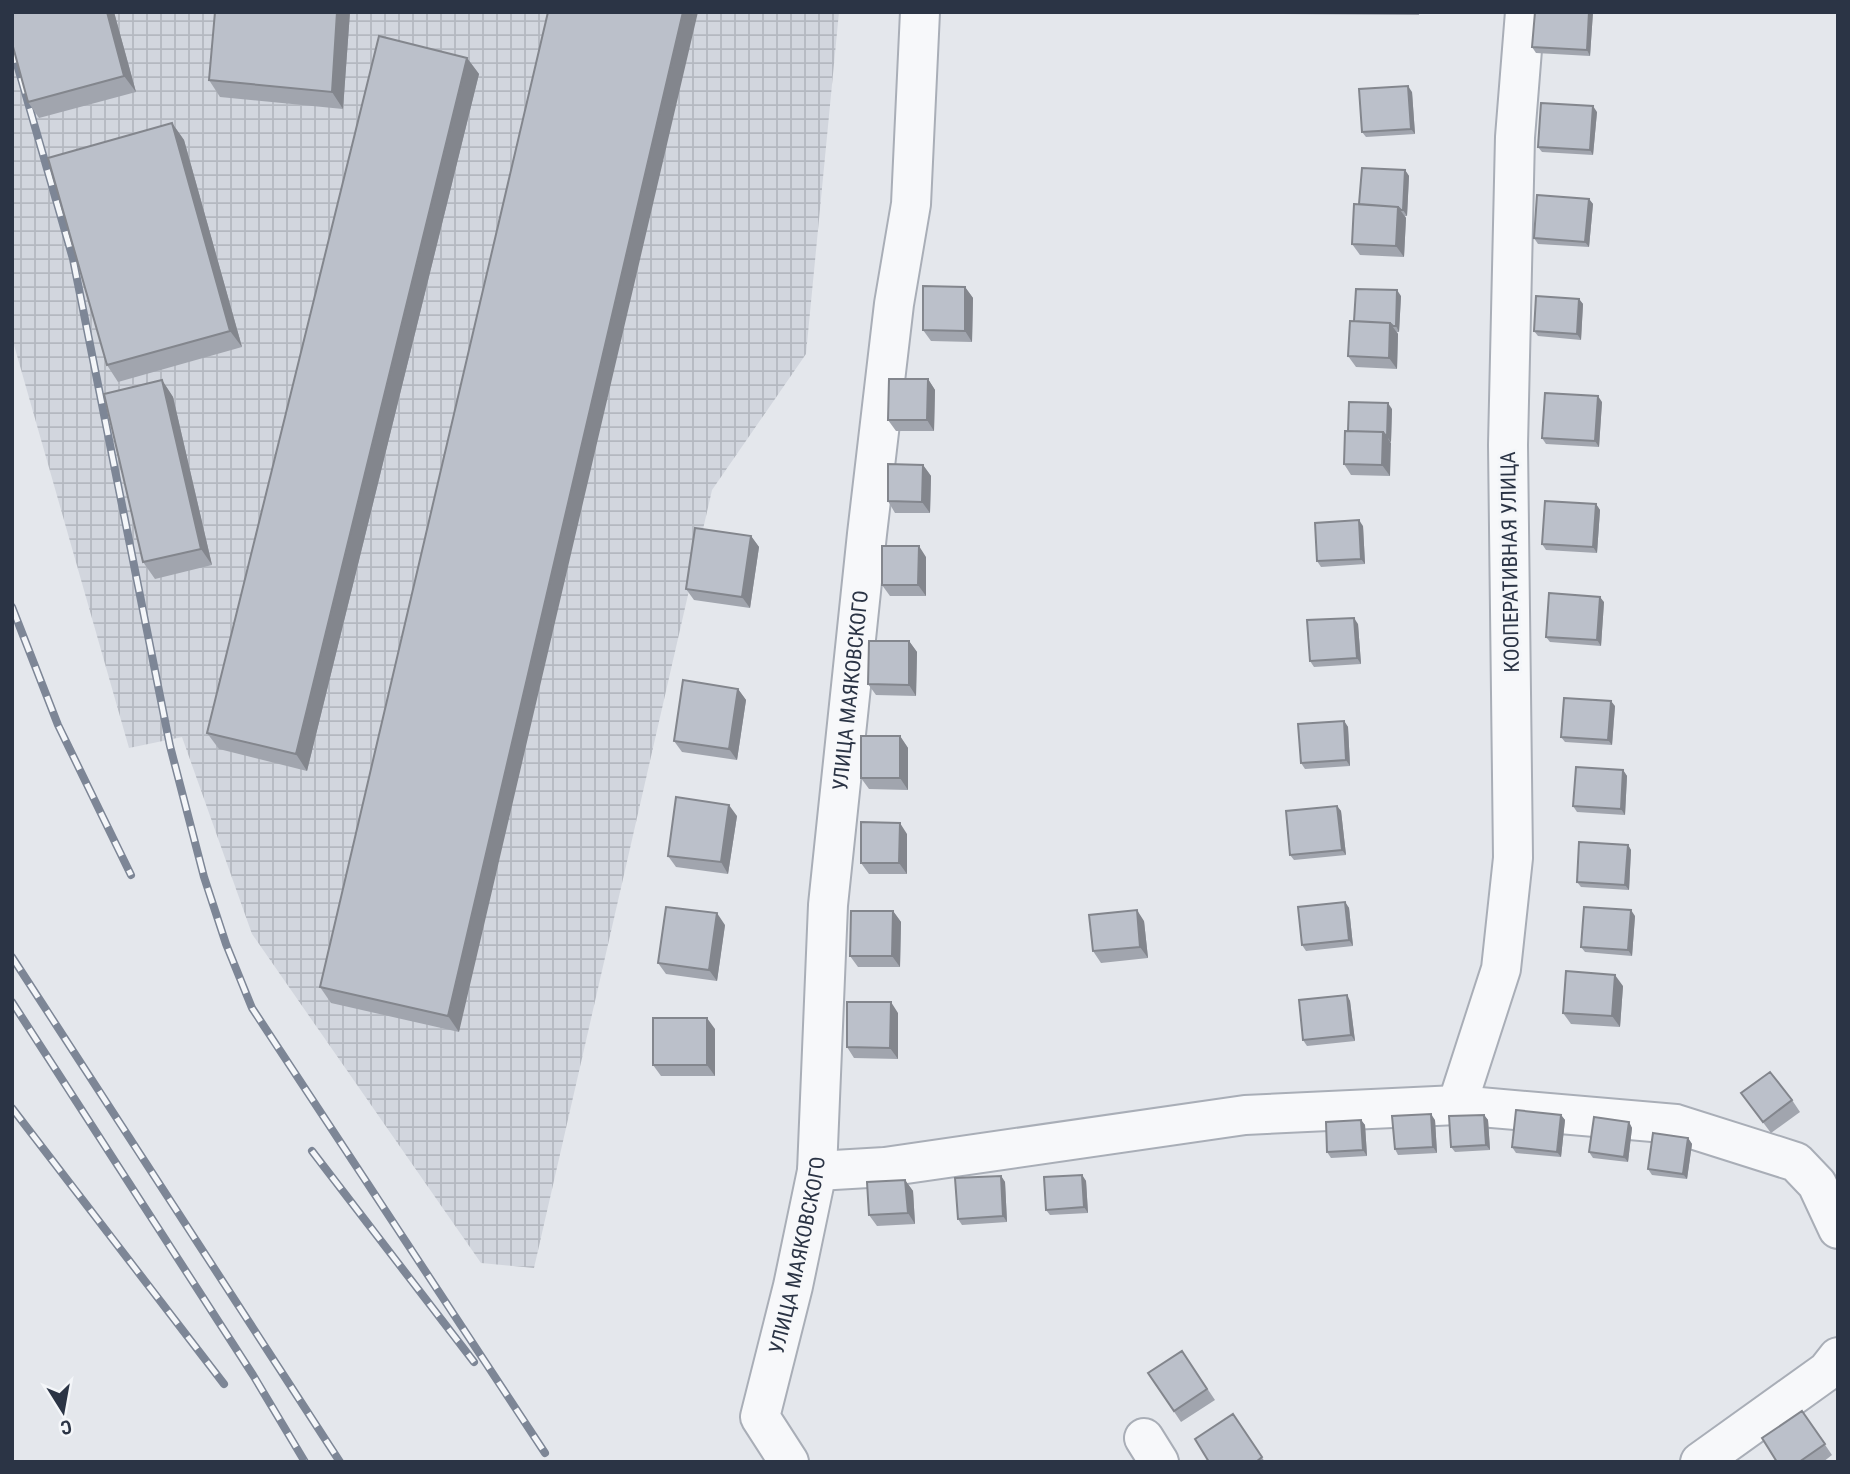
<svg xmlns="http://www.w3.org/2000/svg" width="1850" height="1474" viewBox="0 0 1850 1474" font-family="'Roboto Condensed',sans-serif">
<defs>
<pattern id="industrial-grid" width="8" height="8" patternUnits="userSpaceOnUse" patternTransform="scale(1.75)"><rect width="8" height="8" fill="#d2d6de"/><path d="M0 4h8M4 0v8" fill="none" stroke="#b4b8c0"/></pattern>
</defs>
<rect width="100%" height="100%" fill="#e4e7ec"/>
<path fill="url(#industrial-grid)" d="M12,12H839L806,354L712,490L534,1268L481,1263L252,934L182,737L129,748L12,338Z"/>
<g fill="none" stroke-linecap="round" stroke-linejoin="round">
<g stroke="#a9aeb7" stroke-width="42">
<g id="minor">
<path d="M1457,1105L1501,969L1513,858L1508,445L1515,137L1525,12"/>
<path d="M817,1171L885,1167L1245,1115L1457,1105L1676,1124L1796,1162L1817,1184L1838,1229"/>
<path d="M1144,1438L1159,1462"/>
<path id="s1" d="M789,1462L760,1417L793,1286L817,1171L828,905L867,534L894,304L911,204L920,12"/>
<path d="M1700,1462L1827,1371L1838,1357"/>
</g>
</g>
<use href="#minor" stroke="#f7f8fa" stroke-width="38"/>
<g stroke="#7d8696" stroke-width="8">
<path id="rail" d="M12,47L73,259L170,746L204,877L226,944L252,1008L545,1453
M12,607L58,725L131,875
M12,957L340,1462
M12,1002L253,1375L305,1462
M12,1108L224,1384
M312,1151L474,1362"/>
</g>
<use href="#rail" stroke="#f4f6f9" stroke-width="5" stroke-dasharray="16" stroke-linecap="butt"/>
</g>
<path fill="#a1a5ae" d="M12,12H114L136,92L39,118L28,102Z
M215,12H350L343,109L220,97L209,80Z
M548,12L459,1032L331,1003L320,987Z
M1282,12H1419V15L1283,14Z
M1535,12H1593L1590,56L1536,53L1532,47Z
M467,58L479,74L307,771L219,749L207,733Z
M1412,92L1415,134L1366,137L1362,132Z
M1597,112L1593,155L1542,152L1538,147Z
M172,123L184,140L242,347L118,382L107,365Z
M1405,170L1409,176L1407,216H1405L1406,218L1404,257L1360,255L1352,244L1359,204Z
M1589,199L1593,204L1589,247L1538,244L1534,238Z
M965,287L973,298L972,342L931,341L923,330Z
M1401,296L1399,332H1397L1398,334L1397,369L1356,367L1348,356L1354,321Z
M1579,299L1583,304L1581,340L1538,336L1534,331Z
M928,379L935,390L934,431H896L888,420Z
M162,380L173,397L212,565L155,579L143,562Z
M1602,402L1599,447L1546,444L1542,438Z
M1392,409L1391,442H1390V476L1351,475L1344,464L1348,431Z
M923,465L931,476L930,513H895L888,501Z
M1596,504L1600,510L1597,553L1546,550L1542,544Z
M1363,526L1365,564L1321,567L1317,561Z
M751,536L759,547L750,608L694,600L686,589Z
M926,557V596H890L882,585Z
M1604,602L1601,646L1550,642L1546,637Z
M1358,624L1361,664L1314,667L1310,661Z
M909,641L917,652L916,696L876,695L868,684Z
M738,689L746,700L737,760L682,752L674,741Z
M1615,706L1612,745L1565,742L1561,737Z
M1344,721L1348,727L1350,766L1305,769L1301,763Z
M900,736L908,748V790L869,789L861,778Z
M1623,770L1627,776L1625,815L1577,812L1573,806Z
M1337,806L1341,811L1346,855L1294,860L1290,855Z
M737,816L728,874L676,867L668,856Z
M907,834V874H869L861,863Z
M1628,845L1631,850L1629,890L1581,887L1577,882Z
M1345,902L1349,908L1353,946L1306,951L1302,945Z
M893,911L901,922L900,967H858L850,956Z
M1635,916L1632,956L1585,952L1581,947Z
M1144,921L1148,958L1101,963L1093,951Z
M725,925L717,981L666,974L658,963Z
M1623,986L1620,1027L1571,1024L1563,1013Z
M1347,995L1350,1001L1355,1041L1307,1046L1303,1040Z
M898,1013V1059L854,1058L847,1047Z
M715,1029V1076H661L653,1065Z
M1741,1093L1792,1100L1800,1112L1771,1133Z
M1484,1115L1488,1120L1490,1150L1455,1152L1451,1147Z
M1561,1115L1565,1120L1561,1157L1516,1153L1512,1147Z
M1361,1120L1365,1125L1367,1156L1331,1158L1327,1152Z
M1435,1120L1437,1153L1398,1155L1395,1149Z
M1629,1122L1632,1128L1628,1162L1593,1158L1589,1152Z
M1688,1138L1692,1144L1687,1179L1652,1175L1648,1169Z
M1082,1175L1086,1181L1088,1213L1050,1215L1046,1210Z
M1001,1176L1005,1182L1007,1222L962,1225L958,1219Z
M905,1180L913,1191L915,1224L877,1226L869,1215Z
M1182,1351L1215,1400L1181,1422L1148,1373Z
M1802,1411L1832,1455L1823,1462H1777Z
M1233,1414L1265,1462H1209Z"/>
<path fill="#83868d" d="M107,12H114L136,92L124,76Z
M337,12H350L343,109L332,92Z
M683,12H698L459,1032L448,1016Z
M1589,12H1593L1590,56L1587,50Z
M467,58L479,74L307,771L296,754Z
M1408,86L1412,92L1415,134L1411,129Z
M1593,106L1597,112L1593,155L1590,150Z
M172,123L184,140L242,347L230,331Z
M1405,170L1409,176L1407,216L1403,210Z
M1589,199L1593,204L1589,247L1585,242Z
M1398,207L1406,218L1404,257L1396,246Z
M965,287L973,298L972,342L965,331Z
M1397,290L1401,296L1399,332L1396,326Z
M1579,299L1583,304L1581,340L1577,334Z
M1390,323L1398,334L1397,369L1389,358Z
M928,379L935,390L934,431L927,420Z
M162,380L173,397L212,565L201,549Z
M1598,396L1602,402L1599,447L1595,441Z
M1388,403L1392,409L1391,442L1387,437Z
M1383,432L1391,443L1390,476L1382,465Z
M923,465L931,476L930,513L922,502Z
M1596,504L1600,510L1597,553L1593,547Z
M1359,520L1363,526L1365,564L1361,559Z
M751,536L759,547L750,608L742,597Z
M919,546L926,557V596L918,585Z
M1600,597L1604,602L1601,646L1597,640Z
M1354,618L1358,624L1361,664L1357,658Z
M909,641L917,652L916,696L909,685Z
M738,689L746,700L737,760L729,749Z
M1611,701L1615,706L1612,745L1608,740Z
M1344,721L1348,727L1350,766L1346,760Z
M900,736L908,748V790L900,778Z
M1623,770L1627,776L1625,815L1621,809Z
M729,805L737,816L728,874L721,862Z
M1337,806L1341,811L1346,855L1342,850Z
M900,823L907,834V874L899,863Z
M1628,845L1631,850L1629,890L1625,885Z
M1345,902L1349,908L1353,946L1349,940Z
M1137,910L1144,921L1148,958L1140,947Z
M1631,910L1635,916L1632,956L1628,950Z
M893,911L901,922L900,967L892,956Z
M717,913L725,925L717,981L709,970Z
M1615,975L1623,986L1620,1027L1612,1016Z
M1347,995L1350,1001L1355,1041L1351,1035Z
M891,1002L898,1013V1059L890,1048Z
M707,1018L715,1029V1076L707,1065Z
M1431,1114L1435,1120L1437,1153L1433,1147Z
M1484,1115L1488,1120L1490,1150L1486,1145Z
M1561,1115L1565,1120L1561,1157L1557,1152Z
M1361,1120L1365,1125L1367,1156L1363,1150Z
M1629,1122L1632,1128L1628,1162L1624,1157Z
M1688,1138L1692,1144L1687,1179L1683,1174Z
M1082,1175L1086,1181L1088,1213L1084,1207Z
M1001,1176L1005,1182L1007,1222L1003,1216Z
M905,1180L913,1191L915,1224L908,1213Z"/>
<path fill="#bbc0ca" stroke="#83868d" stroke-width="2" d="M12,12H107L124,76L28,102L12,43Z
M215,12H337L332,92L209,80Z
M548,12H683L448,1016L320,987Z
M1535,12H1589L1587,50L1532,47Z
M379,36L467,58L296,754L207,733Z
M1408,86L1411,129L1362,132L1359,89Z
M1541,103L1593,106L1590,150L1538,147Z
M172,123L230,331L107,365L48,158Z
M1362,168L1405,170L1403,210H1401L1398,207L1359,204Z
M1537,195L1589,199L1585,242L1534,238Z
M1354,204L1398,207L1396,246L1352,244Z
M923,286L965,287V331L923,330Z
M1356,289L1397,290L1396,326H1393L1390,323L1354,321Z
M1536,296L1579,299L1577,334L1534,331Z
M1350,321L1390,323L1389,358L1348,356Z
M889,379H928L927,420H888Z
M162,380L201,549L143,562L104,394Z
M1545,393L1598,396L1595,441L1542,438Z
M1349,402L1388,403L1387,437L1383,432L1348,431Z
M1345,431L1383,432L1382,465L1344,464Z
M888,464L923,465L922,502L888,501Z
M1545,501L1596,504L1593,547L1542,544Z
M1359,520L1361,559L1317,561L1315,523Z
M695,528L751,536L742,597L686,589Z
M882,546H919L918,585H882Z
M1549,593L1600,597L1597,640L1546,637Z
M1354,618L1357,658L1310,661L1307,620Z
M869,641H909V685L868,684Z
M683,680L738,689L729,749L674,741Z
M1564,698L1611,701L1608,740L1561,737Z
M1344,721L1346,760L1301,763L1298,724Z
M861,736H900V778H861Z
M1576,767L1623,770L1621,809L1573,806Z
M676,797L729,805L721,862L668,856Z
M1337,806L1342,850L1290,855L1286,811Z
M861,822L900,823L899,863H861Z
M1579,842L1628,845L1625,885L1577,882Z
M1345,902L1349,940L1302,945L1298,907Z
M666,907L717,913L709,970L658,963Z
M1584,907L1631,910L1628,950L1581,947Z
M1137,910L1140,947L1093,951L1089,915Z
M851,911H893L892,956H850Z
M1566,971L1615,975L1612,1016L1563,1013Z
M1347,995L1351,1035L1303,1040L1299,1000Z
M847,1002H891L890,1048L847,1047Z
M653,1018H707V1065H653Z
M1770,1072L1792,1100L1763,1122L1741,1093Z
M1516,1110L1561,1115L1557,1152L1512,1147Z
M1431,1114L1433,1147L1395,1149L1392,1116Z
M1484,1115L1486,1145L1451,1147L1449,1116Z
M1594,1117L1629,1122L1624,1157L1589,1152Z
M1361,1120L1363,1150L1327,1152L1326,1122Z
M1653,1133L1688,1138L1683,1174L1648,1169Z
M1082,1175L1084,1207L1046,1210L1044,1177Z
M1001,1176L1003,1216L958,1219L955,1178Z
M905,1180L908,1213L869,1215L867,1182Z
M1182,1351L1207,1389L1174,1411L1148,1373Z
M1802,1411L1825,1444L1799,1462H1777L1762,1438Z
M1233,1414L1262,1457L1256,1462H1209L1195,1439Z"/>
<g text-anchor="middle" stroke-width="6" stroke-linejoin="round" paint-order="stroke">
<g font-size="21" fill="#2b3445" stroke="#f4f6f9">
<text transform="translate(1510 562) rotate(-91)" y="7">КООПЕРАТИВНАЯ УЛИЦА</text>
<text dy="7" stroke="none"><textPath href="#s1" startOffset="788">УЛИЦА МАЯКОВСКОГО</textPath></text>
<text dy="7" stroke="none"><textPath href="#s1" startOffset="220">УЛИЦА МАЯКОВСКОГО</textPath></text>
</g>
</g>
<rect width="1850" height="1474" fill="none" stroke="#2b3445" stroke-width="28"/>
<g transform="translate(63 1411) rotate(169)" stroke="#f4f6f9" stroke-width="5" paint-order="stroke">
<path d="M0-5L12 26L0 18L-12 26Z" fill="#2b3445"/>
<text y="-10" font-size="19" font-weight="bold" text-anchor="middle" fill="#2b3445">С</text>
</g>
</svg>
